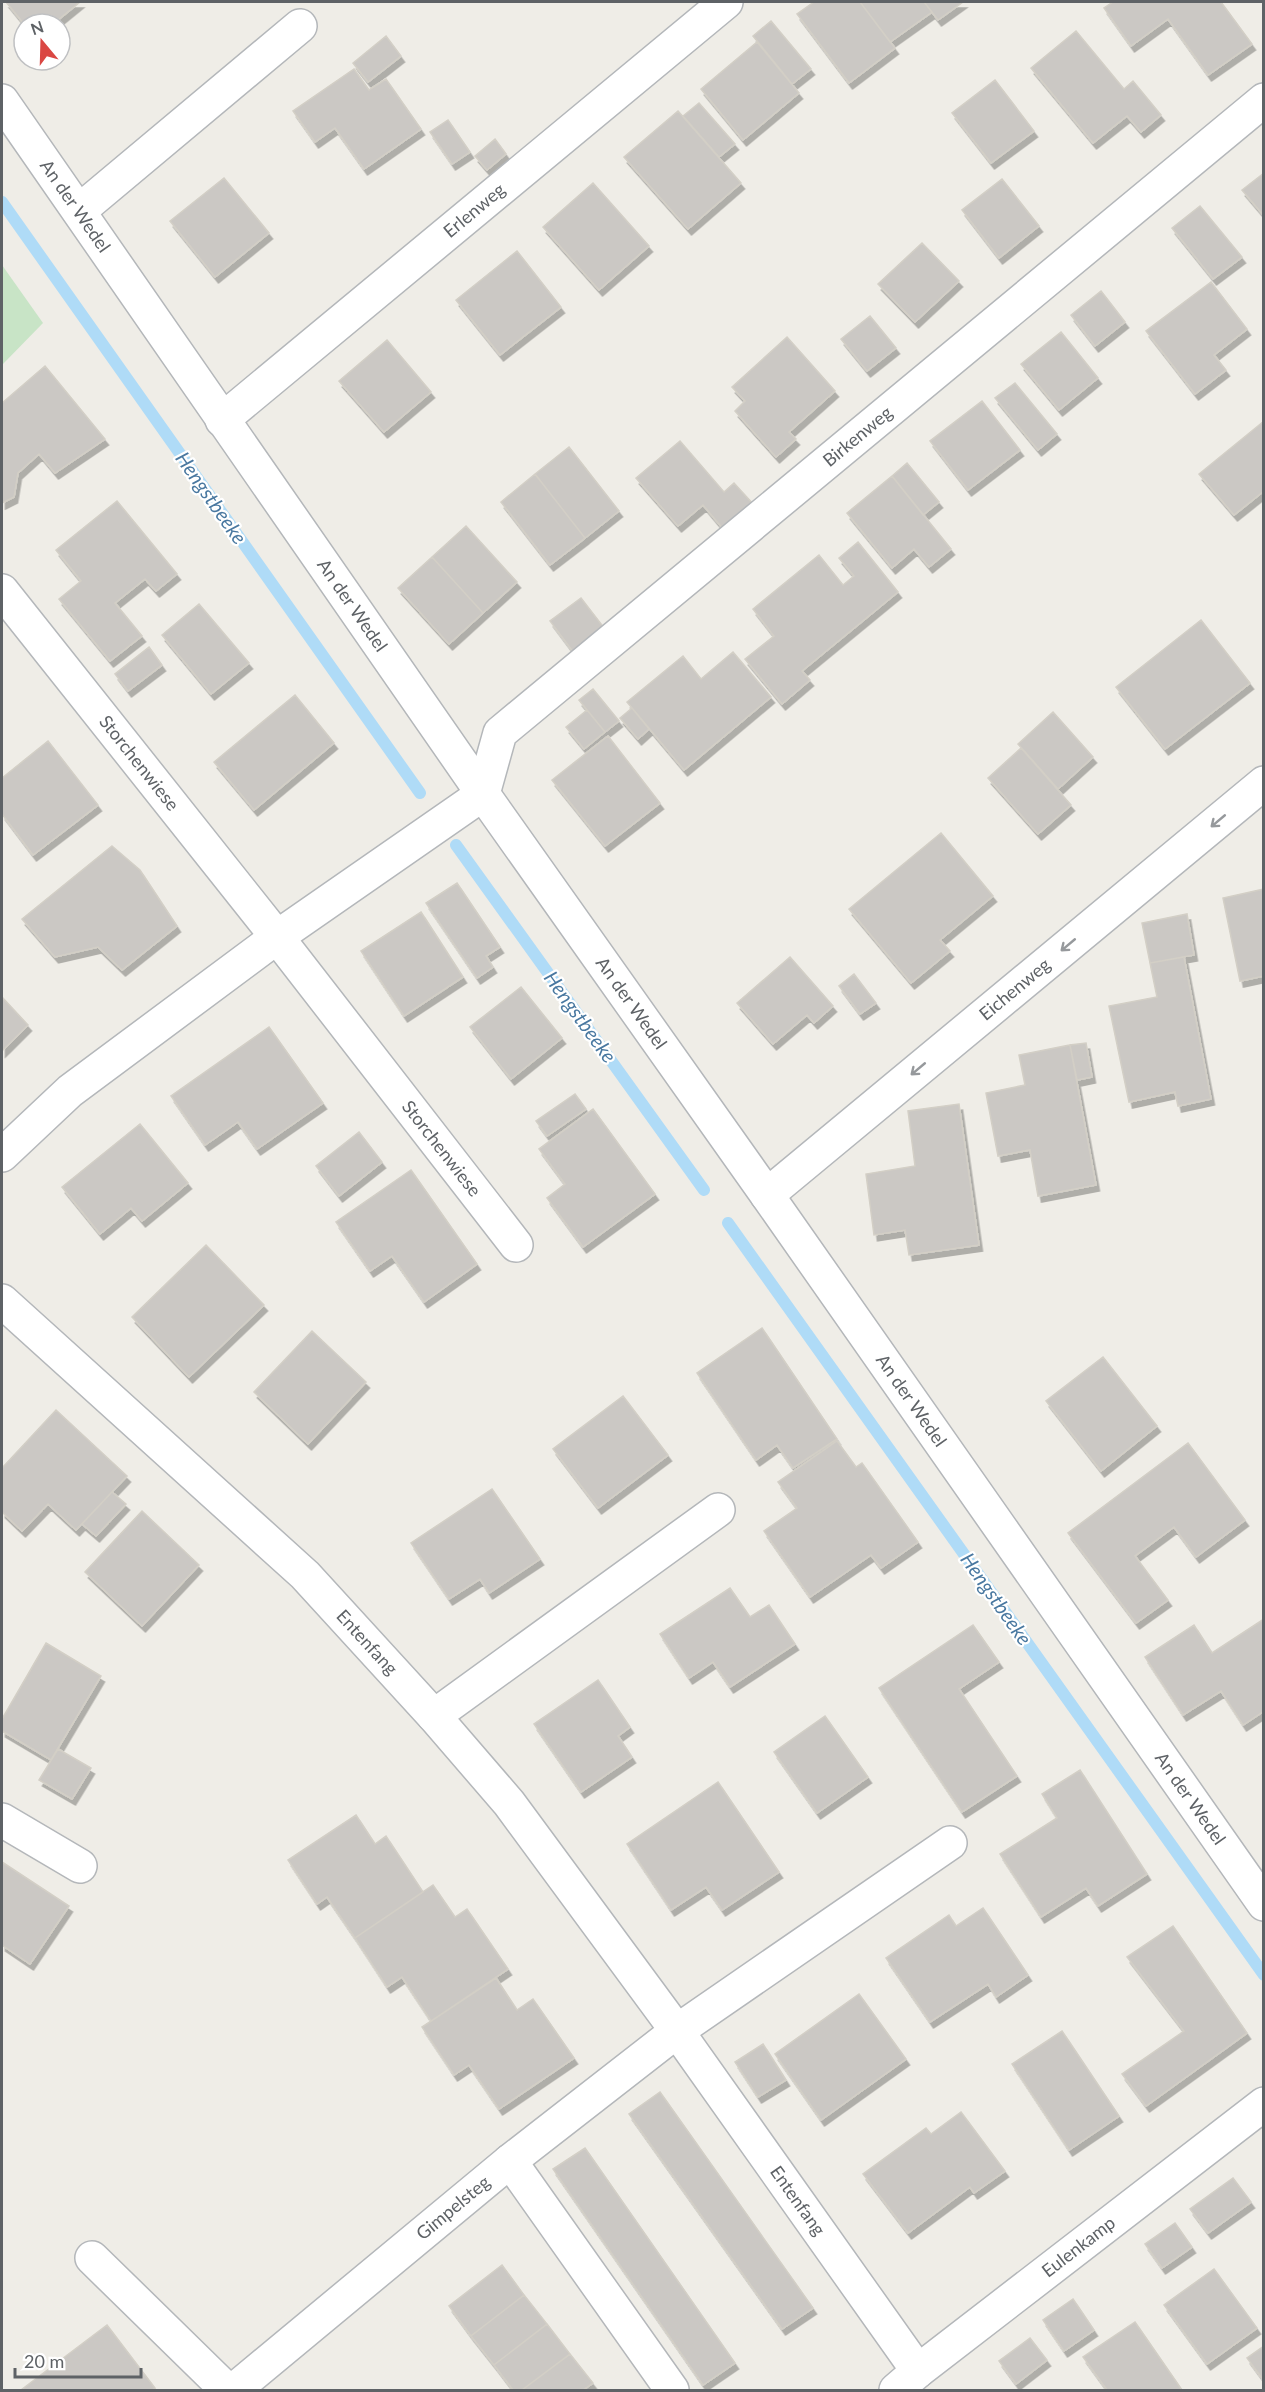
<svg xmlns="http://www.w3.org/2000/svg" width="1265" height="2392" viewBox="0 0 1265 2392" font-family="Lato,sans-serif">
<defs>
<filter id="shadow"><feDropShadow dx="3.5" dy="6" stdDeviation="0" flood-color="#0004"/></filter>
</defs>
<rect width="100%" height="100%" fill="#efede7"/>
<path fill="#c8e4c6" d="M2,265L43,323L2,365Z"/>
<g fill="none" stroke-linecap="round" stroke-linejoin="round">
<path stroke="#afdbf7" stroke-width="12" d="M2,202L420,793
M456,845L704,1190
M728,1223L1264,1975"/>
</g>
<path fill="#cbc8c4" stroke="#d3cfc6" stroke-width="1.5" filter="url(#shadow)" d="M6,2H80L53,24H24Z
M814,2H860L895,48L849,83L797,14Z
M860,2H924L932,12L890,42Z
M924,2H963L938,20Z
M1113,2H1221L1252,44L1208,75L1168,19L1131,46L1104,8Z
M771,21L811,69L792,84L753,36Z
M1076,31L1124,89L1133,81L1161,115L1141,132L1127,116L1093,143L1031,68Z
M386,36L401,56L368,82L353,63Z
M757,42L799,93L743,140L701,89Z
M354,69L369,90L386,79L421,129L364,169L335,128L315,142L293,111Z
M995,80L1034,131L991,163L952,113Z
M699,103L735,144L719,157L683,116Z
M678,111L741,183L688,229L624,157Z
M448,120L470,152L452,164L430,132Z
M495,139L506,154L487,170L475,156Z
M1264,173V216L1242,190Z
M224,178L269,233L215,277L170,221Z
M1002,179L1039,226L999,258L962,210Z
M593,183L649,246L599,290L543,227Z
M1200,206L1242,257L1213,279L1172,228Z
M922,243L959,281L915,322L878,284Z
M517,251L561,307L500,355L456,300Z
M1211,282L1247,329L1214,355L1226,370L1195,394L1146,331Z
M1101,291L1125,322L1095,346L1071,315Z
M870,316L896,348L867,371L841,339Z
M1061,332L1098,378L1059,410L1021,364Z
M787,337L835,391L789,432L796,439L776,457L735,411L745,401L732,387Z
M387,340L431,392L384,432L339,381Z
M45,366L105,439L55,473L39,454L18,473L14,497L2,503V403Z
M1015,383L1057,434L1038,450L995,398Z
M982,401L1020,450L968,490L930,441Z
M1264,421V491L1234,515L1199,474Z
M680,441L724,492L734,483L754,505L724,530L703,505L678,526L636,478Z
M569,447L619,511L585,538L535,474Z
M907,463L939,502L923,515L892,476Z
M535,474L585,538L550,565L501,502Z
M892,476L951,549L929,567L914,549L892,568L847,513Z
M117,501L177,574L156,591L145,579L115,603L142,636L110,661L59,599L81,581L56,550Z
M466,526L517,582L483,613L432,557Z
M858,542L898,592L802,671L810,680L782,704L745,659L774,636L753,609L819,555L843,585L854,576L839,558Z
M432,557L483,613L449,644L398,588Z
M581,598L605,629L574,653L550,621Z
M199,604L249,663L211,694L162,635Z
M1201,620L1250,683L1165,749L1116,687Z
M149,647L162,665L128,691L115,674Z
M733,652L771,697L684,770L627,702L683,656L701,679Z
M593,689L619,721L605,732L579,700Z
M295,695L334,743L254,810L214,762Z
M632,708L649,729L638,739L620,718Z
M587,710L605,732L584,749L566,727Z
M1053,712L1093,757L1058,789L1018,744Z
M608,736L660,803L605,846L552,780Z
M48,741L98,805L33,855L2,814V778Z
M1021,748L1071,805L1038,834L988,778Z
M941,833L993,896L940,940L950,951L911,983L849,909Z
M112,846L140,870L177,926L122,970L98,947L55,957L22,919Z
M457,883L500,947L486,956L493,967L477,978L426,903Z
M1264,889V976L1240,981L1223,898Z
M421,912L463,977L404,1016L361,951Z
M1187,914L1194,955L1150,963L1142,923Z
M790,957L833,1006L814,1023L807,1015L773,1044L737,1003Z
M1184,957L1211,1099L1178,1106L1175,1092L1129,1102L1109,1006L1157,997L1150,963Z
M854,974L876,1003L860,1014L839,986Z
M521,987L562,1038L511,1079L470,1027Z
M2,997L28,1025L2,1051Z
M269,1027L323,1103L257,1149L238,1122L205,1145L171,1096Z
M1086,1043L1092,1077L1077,1080L1070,1045Z
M1070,1045L1096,1185L1038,1196L1030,1150L998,1156L986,1093L1025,1085L1019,1055Z
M575,1094L586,1109L547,1136L536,1121Z
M959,1104L979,1245L909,1255L905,1230L874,1235L866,1174L915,1166L908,1111Z
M593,1109L655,1194L583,1247L547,1198L565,1184L539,1149Z
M140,1124L188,1183L142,1221L131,1208L100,1234L62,1187Z
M359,1132L382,1162L339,1196L316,1166Z
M411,1170L477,1264L424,1302L392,1256L370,1271L336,1222Z
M206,1245L264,1305L189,1377L132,1317Z
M762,1328L837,1439L793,1468L777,1445L756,1460L697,1373Z
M312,1331L366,1382L308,1444L254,1392Z
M1103,1357L1157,1426L1101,1471L1046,1401Z
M623,1396L668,1455L598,1508L553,1449Z
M56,1410L127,1476L76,1530L48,1504L22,1531L2,1512V1468Z
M837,1441L856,1467L862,1463L918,1542L881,1568L871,1555L810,1597L764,1531L797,1508L778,1482Z
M1188,1443L1245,1520L1196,1557L1174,1527L1135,1556L1168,1600L1136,1623L1068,1533Z
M492,1489L540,1559L489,1593L480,1579L449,1599L411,1543Z
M112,1492L126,1504L96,1536L82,1524Z
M142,1511L199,1565L142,1626L85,1572Z
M730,1588L750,1617L769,1605L795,1644L730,1687L713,1662L689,1678L660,1634Z
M1264,1619V1711L1243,1725L1221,1691L1183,1715L1145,1657L1194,1625L1212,1653Z
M973,1625L999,1662L959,1689L1017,1776L962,1812L879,1688Z
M46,1643L101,1676L51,1760L2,1731V1719Z
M598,1680L630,1727L618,1736L632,1757L581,1792L534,1724Z
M825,1716L868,1777L817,1813L774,1752Z
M58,1749L91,1768L72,1799L39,1780Z
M1080,1770L1147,1874L1098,1906L1086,1888L1041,1917L1000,1854L1057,1818L1042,1794Z
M718,1782L779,1872L722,1910L706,1887L671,1910L627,1844Z
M356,1815L375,1844L386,1836L423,1892L355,1938L327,1897L317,1904L288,1860Z
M2,1862L69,1906L30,1964L2,1945Z
M433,1885L455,1917L467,1909L508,1969L431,2021L402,1977L387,1987L355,1938Z
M983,1908L1028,1975L996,1997L988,1984L930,2022L886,1958L949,1915L956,1926Z
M1173,1926L1247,2033L1146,2106L1122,2074L1184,2031L1127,1957Z
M496,1978L517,2010L533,1999L574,2058L499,2109L469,2065L454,2075L422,2027Z
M859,1994L906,2059L821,2120L775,2054Z
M1062,2031L1119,2116L1069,2150L1012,2064Z
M763,2044L786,2080L758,2097L735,2062Z
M660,2092L813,2308L782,2329L629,2114Z
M961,2112L1005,2171L974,2193L970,2187L908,2233L863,2174L926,2128L931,2134Z
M585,2148L735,2363L703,2385L553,2169Z
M1233,2178L1251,2202L1208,2233L1190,2209Z
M1175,2223L1192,2247L1162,2268L1145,2244Z
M502,2265L524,2295L471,2336L449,2306Z
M1214,2269L1257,2328L1207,2364L1164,2305Z
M524,2295L547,2324L494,2365L471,2336Z
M1073,2299L1094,2330L1064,2351L1043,2320Z
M1135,2322L1182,2390H1107L1083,2357Z
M547,2324L570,2354L522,2390H513L494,2365Z
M107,2325L155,2388L152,2390H21Z
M1030,2338L1047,2360L1016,2384L999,2361Z
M1264,2346V2381L1247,2358Z
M570,2354L593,2383L583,2390H522Z"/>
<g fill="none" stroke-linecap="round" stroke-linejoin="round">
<g stroke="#b4b7ba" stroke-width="36">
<g id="minor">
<path id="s1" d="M2,101L483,794L767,1195L1264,1904"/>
<path d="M79,211L300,26"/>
<path id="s2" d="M222,420L726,2"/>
<path id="s3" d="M2,591L277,937L516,1245"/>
<path id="s4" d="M2,1155L70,1091L277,937L483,794L500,733L1264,100"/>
<path id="s5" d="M767,1195L1264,783"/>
<path id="s6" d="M2,1301L305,1575L434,1716L509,1803L677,2031L918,2371"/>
<path d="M434,1716L718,1510"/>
<path d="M2,1820L80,1866"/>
<path d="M510,2161L672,2390"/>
<path d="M92,2258L227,2390"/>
<path id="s7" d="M234,2390L510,2161L677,2031L950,1843"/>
<path id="s8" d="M896,2390L918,2371L1264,2104"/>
</g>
</g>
<use href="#minor" stroke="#fff" stroke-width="33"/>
</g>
<defs><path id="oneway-shaft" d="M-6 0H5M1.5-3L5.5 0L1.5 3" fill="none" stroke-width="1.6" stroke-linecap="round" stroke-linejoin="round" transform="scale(1.5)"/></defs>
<g stroke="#96999c">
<use href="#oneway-shaft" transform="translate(1218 821) rotate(140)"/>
<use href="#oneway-shaft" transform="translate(1068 945) rotate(140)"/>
<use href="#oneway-shaft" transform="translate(918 1069) rotate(140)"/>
</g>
<g text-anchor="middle" stroke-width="4.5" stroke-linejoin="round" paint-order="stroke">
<g font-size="18" fill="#5e6266" stroke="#fff">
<text dy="6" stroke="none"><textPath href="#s1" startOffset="128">An der Wedel</textPath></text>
<text dy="6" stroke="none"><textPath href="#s2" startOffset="328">Erlenweg</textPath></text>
<text dy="6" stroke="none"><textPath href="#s4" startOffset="1130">Birkenweg</textPath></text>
<text dy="6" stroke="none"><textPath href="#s1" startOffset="614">An der Wedel</textPath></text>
<text dy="6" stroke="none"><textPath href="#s3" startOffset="220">Storchenwiese</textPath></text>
<text dy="6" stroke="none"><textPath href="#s5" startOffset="322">Eichenweg</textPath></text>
<text dy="6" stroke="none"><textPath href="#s1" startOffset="1100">An der Wedel</textPath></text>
<text dy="6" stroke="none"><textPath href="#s3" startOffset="710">Storchenwiese</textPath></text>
<text dy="6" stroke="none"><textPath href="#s1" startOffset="1586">An der Wedel</textPath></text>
<text dy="6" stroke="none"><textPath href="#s6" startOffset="500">Entenfang</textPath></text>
<text dy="6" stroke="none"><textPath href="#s1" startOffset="2072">An der Wedel</textPath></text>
<text dy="6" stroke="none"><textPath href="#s6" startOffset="1206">Entenfang</textPath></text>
<text dy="6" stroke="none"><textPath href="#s7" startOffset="285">Gimpelsteg</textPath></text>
<text dy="6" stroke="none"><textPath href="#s8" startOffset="232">Eulenkamp</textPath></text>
</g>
<g font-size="20" font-style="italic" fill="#4978a0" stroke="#fff">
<text transform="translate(211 498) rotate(55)" y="7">Hengstbeeke</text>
<text transform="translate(580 1017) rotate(54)" y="7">Hengstbeeke</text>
<text transform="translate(996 1599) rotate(55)" y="7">Hengstbeeke</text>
</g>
</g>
<rect width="1265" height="2392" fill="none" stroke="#5e6266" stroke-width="6"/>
<g transform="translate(42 42) rotate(341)"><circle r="28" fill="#ffffff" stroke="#bfc0c2" stroke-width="1.5"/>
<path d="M0-4.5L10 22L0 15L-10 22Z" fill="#da4743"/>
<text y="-9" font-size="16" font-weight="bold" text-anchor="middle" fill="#5e6266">N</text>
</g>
<path d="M15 2368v9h126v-9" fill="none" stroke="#5e6266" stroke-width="3"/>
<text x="24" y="2368" font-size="18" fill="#5e6266" stroke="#ffffff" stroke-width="4.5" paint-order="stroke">20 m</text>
</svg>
